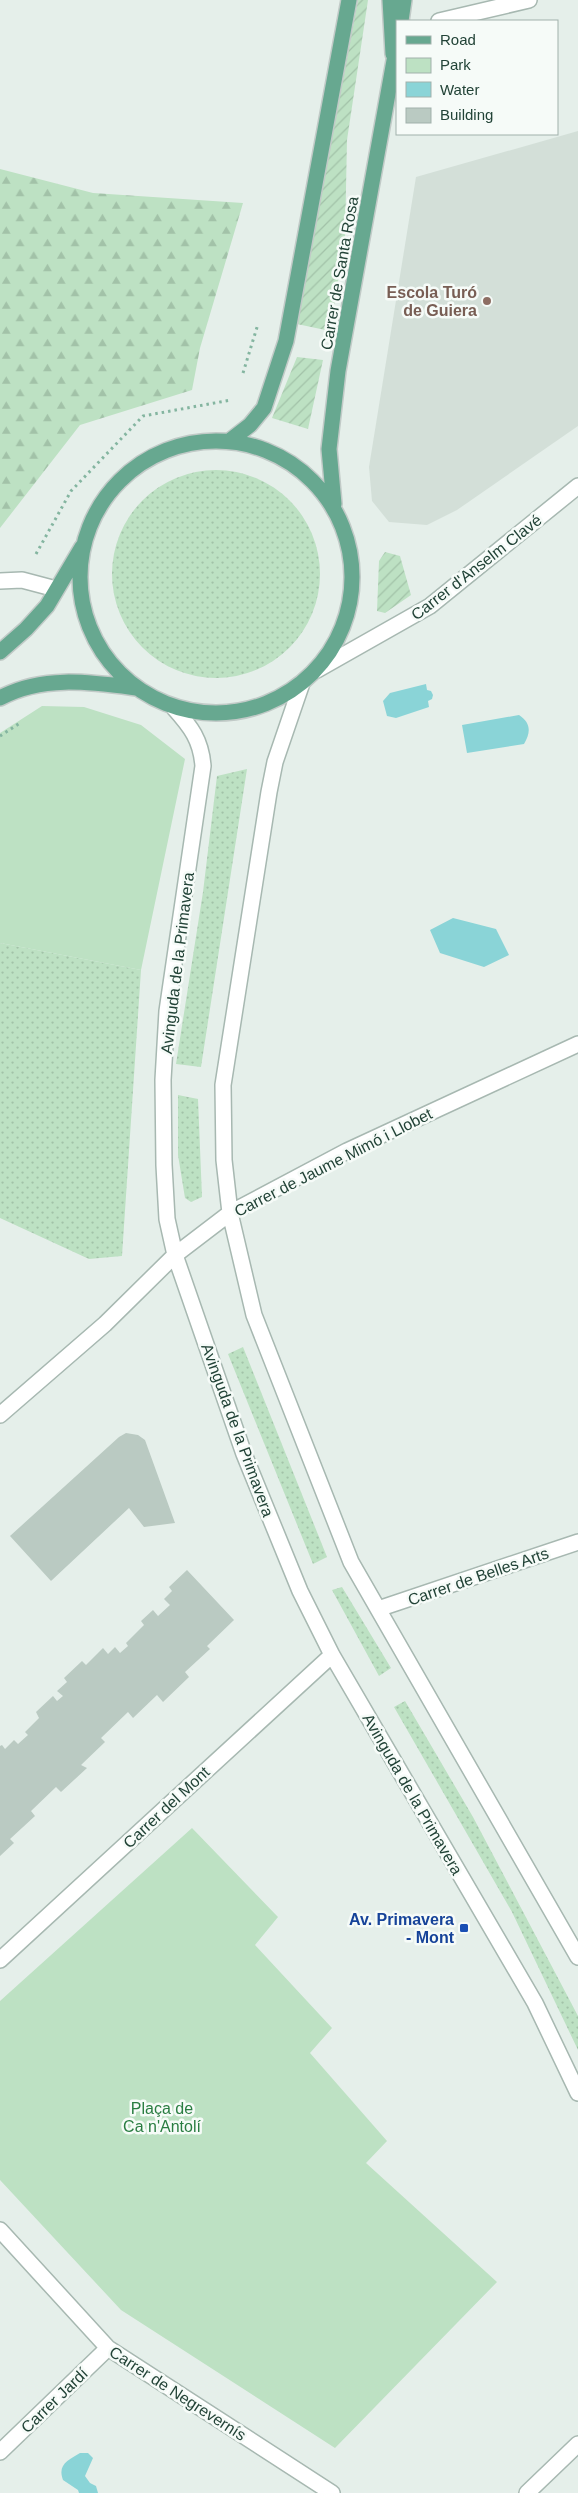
<svg xmlns="http://www.w3.org/2000/svg" width="578" height="2493" viewBox="0 0 578 2493" font-family="Helvetica,sans-serif">
<defs>
<pattern id="grass-dots" width="8" height="8" patternUnits="userSpaceOnUse" patternTransform="scale(1.25)"><rect width="8" height="8" fill="#bde1c3"/><path d="M2 2h.1M6 6h.1" fill="none" stroke="#a2c2a8" stroke-width="1.8" stroke-linecap="round"/></pattern>
<pattern id="forest-firs" width="22" height="20" patternUnits="userSpaceOnUse" patternTransform="scale(1.25)"><rect width="22" height="20" fill="#bde1c3"/><path d="M5 1l3.5 6h-7zM16 11l3.5 6h-7z" fill="#a2c2a8"/></pattern>
<pattern id="garden-furrows" width="10" height="10" patternUnits="userSpaceOnUse" patternTransform="scale(1.25)"><rect width="10" height="10" fill="#bde1c3"/><path d="M-1 1l2-2M0 10L10 0M9 11l2-2" fill="none" stroke="#a2c2a8"/></pattern>
</defs>
<rect width="100%" height="100%" fill="#e5efea"/>
<path fill="#d3dfd8" d="M578,131V426L457,510L427,525L389,522L372,501L369,467L416,177Z"/>
<path fill="url(#grass-dots)" d="M112 574a104 104 0 1 1 208 0a104 104 0 1 1-208 0Z
M247,769L201,1067L176,1064L203,892L217,776Z
M0,943L141,970L122,1256L89,1259L0,1218Z
M178,1095L198,1099L202,1197L191,1202L185,1198L178,1155Z
M243,1347L327,1557L313,1564L228,1354Z
M342,1587L391,1668L379,1676L332,1590Z
M405,1701L473,1817L578,2016V2050L512,1912L394,1707Z"/>
<path fill="url(#forest-firs)" d="M0,169L93,193L243,203L200,348L192,390L80,425L0,528Z"/>
<path fill="#bde1c3" d="M42,706L84,707L141,725L185,759L141,970L0,943V733Z
M192,1828L278,1917L255,1945L332,2028L310,2053L387,2141L366,2163L497,2282L335,2448L121,2310L0,2180V2001Z"/>
<path fill="url(#garden-furrows)" d="M358,0H368L347,140L345,237L330,331L297,324Z
M297,357L323,360L308,429L272,418Z
M385,552L400,556L411,595L385,613L377,611L379,561Z"/>
<path fill="#8ad4d7" d="M426,684L427,690L431,691L433,695L432,699L428,701L429,707L396,718L387,716L383,701L390,693Z
M519,715C531,723 531,732 524,744L467,753L462,725Z
M453,918L496,929L509,955L484,967L440,953L430,930Z
M80,2453H88L93,2458L85,2476L90,2483L96,2486L98,2493H79L78,2490L63,2480C57,2464 69,2460 80,2453Z"/>
<path fill="#bacac2" d="M126,1433L138,1435L145,1440L175,1523L144,1527L129,1508L51,1581L10,1536L119,1437Z
M187,1570L234,1620L207,1646L210,1649L185,1672L189,1677L163,1702L157,1695L133,1718L128,1712L101,1738L105,1742L81,1765L87,1768L61,1792L56,1787L31,1811L35,1816L10,1839L14,1843L0,1856V1746L2,1745L5,1749L14,1740L18,1744L28,1735L25,1732L39,1718L36,1712L53,1696L57,1701L63,1696L57,1691L67,1682L64,1678L82,1661L86,1665L103,1648L108,1654L115,1647L120,1653L128,1646L126,1643L144,1625L141,1621L153,1610L158,1616L170,1605L164,1599L172,1591L169,1587Z"/>
<g fill="none" stroke-linecap="round" stroke-linejoin="round">
<g stroke="#a7b8b1" stroke-width="18">
<path id="minor" d="M439,21L529,0
M0,581L22,580L56,589
M317,670L430,606L578,486
M302,683L275,762L269,792L223,1085L224,1160L230,1213L254,1315L351,1562L578,1957
M174,708C191,727 201,740 203,766L167,1011L163,1080L164,1165L167,1219L175,1255L244,1454L300,1591L332,1655L535,2003L578,2093
M0,1415L105,1324L175,1255L230,1213L347,1151L578,1044
M378,1609L578,1542
M0,1960L332,1655
M0,2230L108,2348L332,2493
M0,2452L108,2348
M527,2493L578,2444"/>
</g>
<g stroke="#c1cac7" stroke-width="18">
<path id="major" d="M390,0L393,54
M401,21L404,0
M232,439L250,425L264,408L286,341L349,0
M80 577a136 136 0 1 1 272 0a136 136 0 1 1-272 0Z
M334,504L329,449L338,371L397,44
M0,652L26,629L47,606L82,547
M0,698C42,675 90,682 136,688"/>
</g>
<path stroke="#84b5a0" stroke-width="3" stroke-dasharray="2.5 4" stroke-linecap="butt" d="M243,373L258,324
M36,554L71,491L143,416L231,400
M0,736L20,723"/>
<use href="#minor" stroke="#fff" stroke-width="15"/>
<use href="#major" stroke="#67a890" stroke-width="15"/>
</g>
<circle fill="#8d6e63" stroke="#f6fbf8" stroke-width="2" cx="487" cy="301" r="5"/>
<rect fill="#1a4fb4" stroke="#f6fbf8" stroke-width="2" x="459" y="1923" width="10" height="10" rx="2.5"/>
<g text-anchor="middle" stroke-width="5" stroke-linejoin="round" paint-order="stroke">
<g font-size="16" fill="#224337" stroke="#f6fbf8">
<text transform="translate(339 273) rotate(-80)" y="6">Carrer de Santa Rosa</text>
<text transform="translate(476 567) rotate(-38)" y="6">Carrer d'Anselm Clavé</text>
<text transform="translate(177 963) rotate(-83)" y="6">Avinguda de la Primavera</text>
<text transform="translate(333 1162) rotate(-27)" y="6">Carrer de Jaume Mimó i Llobet</text>
<text transform="translate(238 1430) rotate(70)" y="6">Avinguda de la Primavera</text>
<text transform="translate(478 1576) rotate(-19)" y="6">Carrer de Belles Arts</text>
<text transform="translate(413 1794) rotate(60)" y="6">Avinguda de la Primavera</text>
<text transform="translate(166 1807) rotate(-43)" y="6">Carrer del Mont</text>
<text transform="translate(178 2393) rotate(33)" y="6">Carrer de Negrevernís</text>
<text transform="translate(54 2400) rotate(-44)" y="6">Carrer Jardí</text>
</g>
<g font-size="16" font-weight="bold" fill="#785e54" stroke="#f6fbf8" text-anchor="end">
<text x="477" y="298">Escola Turó<tspan x="477" dy="18">de Guiera</tspan></text>
</g>
<g font-size="16" font-weight="bold" fill="#164399" stroke="#f6fbf8" text-anchor="end">
<text x="454" y="1925">Av. Primavera<tspan x="454" dy="18">- Mont</tspan></text>
</g>
<g font-size="16" fill="#297d41" stroke="#f6fbf8">
<text x="162" y="2114">Plaça de<tspan x="162" dy="18">Ca n'Antolí</tspan></text>
</g>
</g>
<rect x="396" y="20" width="162" height="115" fill="#f6fbf8" stroke="#a1b1ab"/>
<rect x="406" y="36" width="25" height="8" fill="#67a890" stroke="#a1b1ab"/>
<text x="440" y="45" font-size="15" fill="#224337">Road</text>
<rect x="406" y="58" width="25" height="15" fill="#bde1c3" stroke="#a1b1ab"/>
<text x="440" y="70" font-size="15" fill="#224337">Park</text>
<rect x="406" y="82" width="25" height="15" fill="#8ad4d7" stroke="#a1b1ab"/>
<text x="440" y="95" font-size="15" fill="#224337">Water</text>
<rect x="406" y="108" width="25" height="15" fill="#bacac2" stroke="#a1b1ab"/>
<text x="440" y="120" font-size="15" fill="#224337">Building</text>
</svg>
